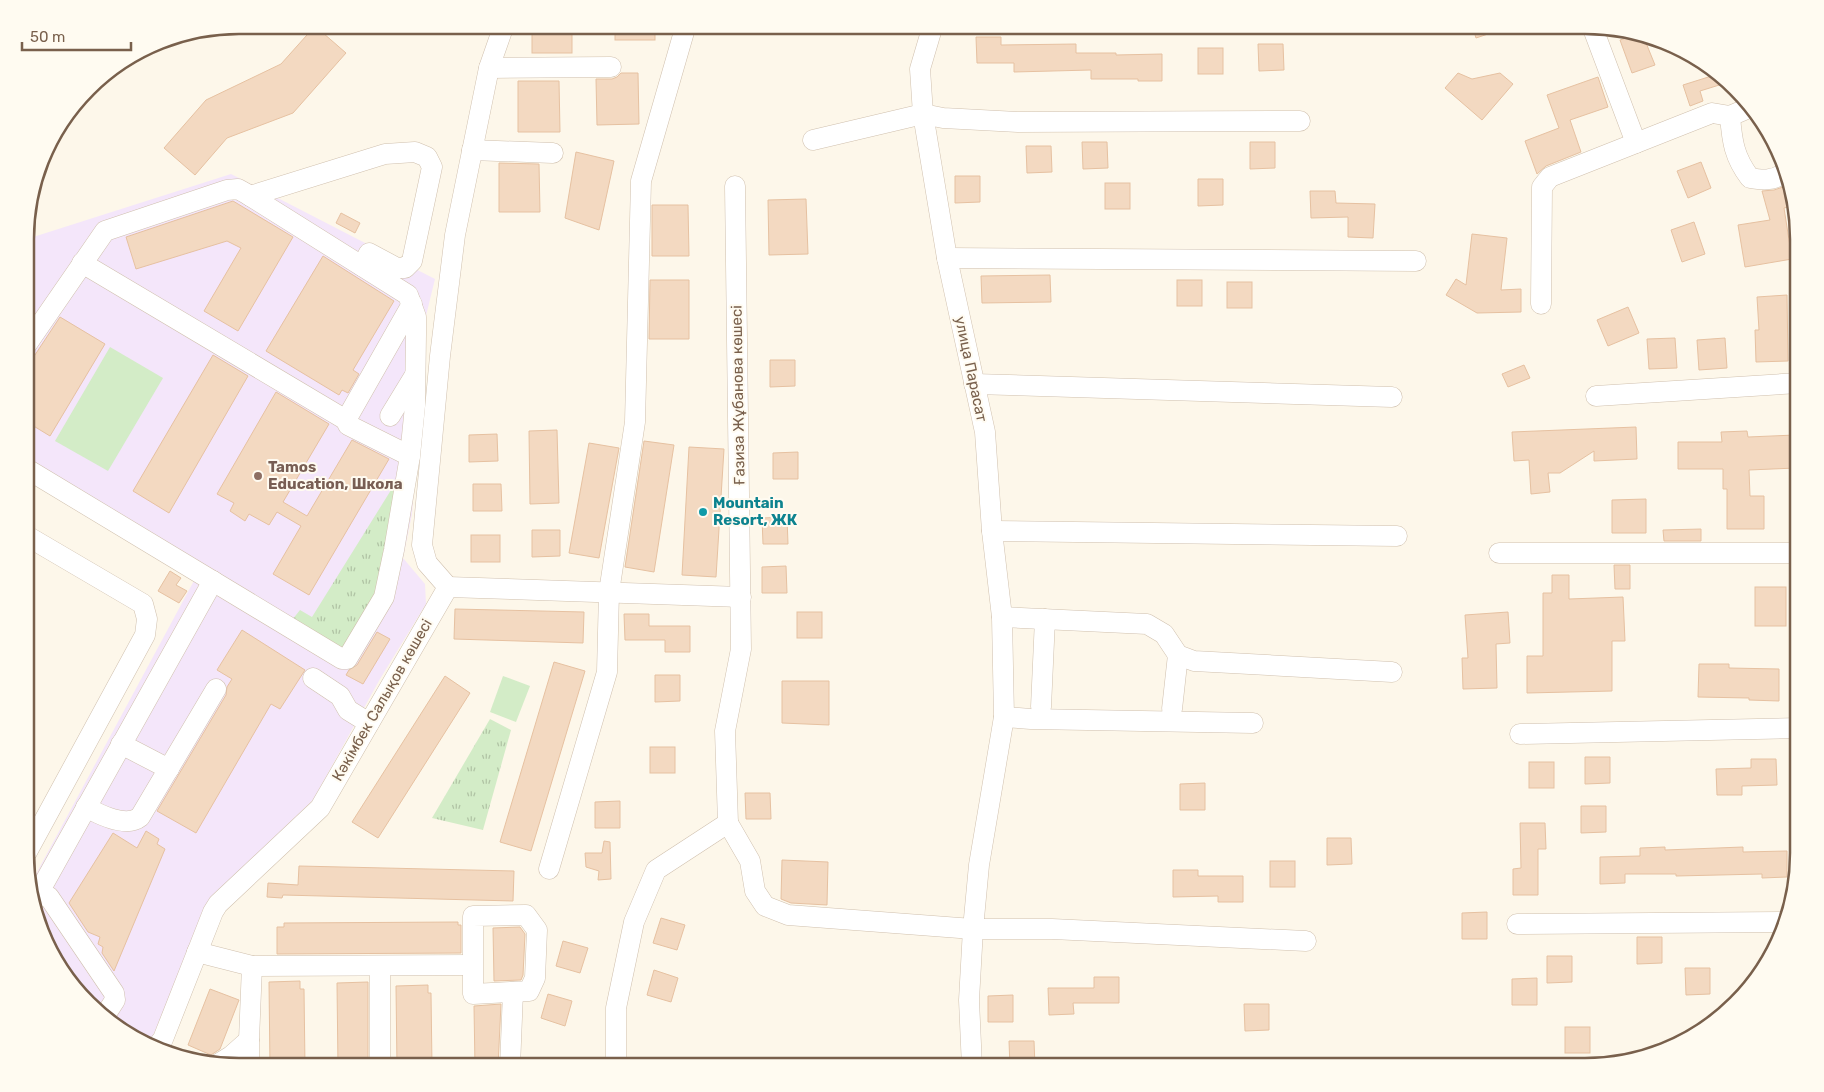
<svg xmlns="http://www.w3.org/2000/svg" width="1824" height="1092" viewBox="0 0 1824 1092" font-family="Rubik,sans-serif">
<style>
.education{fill:#f4e6fa}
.grass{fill:url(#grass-tufts)}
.pitch{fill:#d3ecc7}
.building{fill:#f3d9c1;stroke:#e6c1a1}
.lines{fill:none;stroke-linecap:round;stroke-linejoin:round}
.minor-casing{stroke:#d0c0ae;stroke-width:21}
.minor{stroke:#fff;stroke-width:20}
.education-dot{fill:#8d6e63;stroke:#fffbf1;stroke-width:2}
.culture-dot{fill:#0f9aa8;stroke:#fffbf1;stroke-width:2}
.labels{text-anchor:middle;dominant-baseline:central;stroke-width:4;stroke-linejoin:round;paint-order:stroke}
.street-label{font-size:15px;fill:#79604c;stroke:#fffbf1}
.education-label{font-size:15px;font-weight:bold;fill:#785e54;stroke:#fffbf1;text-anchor:start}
.culture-label{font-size:15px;font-weight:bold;fill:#0d838f;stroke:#fffbf1;text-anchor:start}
.rim{fill:none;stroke:#79604c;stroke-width:2.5}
</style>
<defs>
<pattern id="grass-tufts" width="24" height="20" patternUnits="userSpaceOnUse" patternTransform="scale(1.25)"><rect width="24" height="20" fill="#d3ecc7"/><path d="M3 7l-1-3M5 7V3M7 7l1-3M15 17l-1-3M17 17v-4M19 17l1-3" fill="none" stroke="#b0c3a4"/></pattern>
</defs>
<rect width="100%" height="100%" fill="#fdf7ea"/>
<path class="education" d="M231,174L435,279L423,328L419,429L412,514L403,558L425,584L426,604L380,679L313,800L208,901L153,1036L143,1043L132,1038L61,972L29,887L196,577L27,477V239Z"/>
<g class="grass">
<path d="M396,482L380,589L344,652L292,620L300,610L312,617Z"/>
<path d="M490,719L511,730L483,830L432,818Z"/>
</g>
<g class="pitch">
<path d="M110,347L163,378L108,471L55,441Z"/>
<path d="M503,676L530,686L516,722L490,712Z"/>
</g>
<g class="building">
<rect x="532" y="25" width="40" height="28"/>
<rect x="615" y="25" width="40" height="15"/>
<path d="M1472,25H1509V27L1476,38Z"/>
<path d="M315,26L346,53L293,113L227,138L195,175L164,148L206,100L281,64Z"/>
<path d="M1642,33L1655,65L1632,73L1620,40Z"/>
<path d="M976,37H1001V45L1076,44V53H1116V55L1162,54V81H1138V79H1091V70L1014,72V63H977Z"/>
<path d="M1258,44H1283L1284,70L1259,71Z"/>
<rect x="1198" y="48" width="25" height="26"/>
<path d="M621,73H638L639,124L597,125L596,79H612L617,77Z"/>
<path d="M1458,73L1472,79L1500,73L1513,84L1482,120L1445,88Z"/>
<path d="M1718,74L1729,82L1700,91L1703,101L1690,106L1683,85Z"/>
<path d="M1598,77L1608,107L1570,120L1581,152L1546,166L1537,174L1525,141L1559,128L1547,95Z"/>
<path d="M518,81H559L560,132H518Z"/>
<path d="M1082,142H1107L1108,168L1083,169Z"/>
<path d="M1250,142H1275V168L1250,169Z"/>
<path d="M1026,146H1051L1052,172L1027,173Z"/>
<path d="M576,152L614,161L599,230L565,218Z"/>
<path d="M1701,162L1711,188L1688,198L1677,171Z"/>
<path d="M499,163L539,164L540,212H499Z"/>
<path d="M955,176H980V202L955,203Z"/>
<path d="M1198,179H1223V205L1198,206Z"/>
<rect x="1105" y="183" width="25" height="26"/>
<path d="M1786,186L1792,206L1784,208L1792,259L1745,267L1738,225L1770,220L1762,191L1774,190Z"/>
<path d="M1310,191H1335L1336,203L1375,204L1373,238L1348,237V217L1311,218Z"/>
<path d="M806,199L808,254L769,255L768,200Z"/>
<path d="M233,201L293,237L238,331L204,311L241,248L227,241L136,269L126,237Z"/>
<path d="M652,205H688L689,256H652Z"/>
<path d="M341,213L360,223L355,233L336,223Z"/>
<path d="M1694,222L1705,254L1682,262L1671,230Z"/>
<path d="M1472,234L1507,238L1501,290L1521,289V312L1477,313L1446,295L1456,279L1466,285Z"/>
<path d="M323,256L394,301L353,370L359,374L348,393L342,390L339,395L266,351Z"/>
<path d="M1050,275L1051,302L982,303L981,276Z"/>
<path d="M650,280H689V339H649Z"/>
<rect x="1177" y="280" width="25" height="26"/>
<rect x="1227" y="282" width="25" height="26"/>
<path d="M1787,295L1788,361L1756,362L1755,330H1759L1757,297Z"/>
<path d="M1628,307L1639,333L1608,346L1597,320Z"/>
<path d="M60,317L105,344L50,436L27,422V367Z"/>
<path d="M1675,338L1677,368L1649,369L1647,339Z"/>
<path d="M1725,338L1727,368L1699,370L1697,340Z"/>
<path d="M213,355L248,376L169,513L133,491Z"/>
<path d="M770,360H795V386L770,387Z"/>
<path d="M1524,365L1530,378L1508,387L1502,374Z"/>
<path d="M276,392L329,424L283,502L307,516L352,440L389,459L309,595L273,574L301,526L277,512L269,525L249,514L245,521L230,511L234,503L217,494Z"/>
<path d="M1636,427L1637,459L1594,461V451L1560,473H1548L1550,492L1531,494L1529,460L1514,461L1512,432Z"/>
<path d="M557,430L559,503L530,504L529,431Z"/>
<path d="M1747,431L1748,437L1795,435L1796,468L1749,470L1750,496H1764V529H1727V489H1723V469H1678V442H1722L1721,432Z"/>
<path d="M497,434L498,461L469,462V435Z"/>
<path d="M644,441L674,445L654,572L625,567Z"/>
<path d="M589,443L619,448L599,558L569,553Z"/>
<path d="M689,447L724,449L716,577L682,575Z"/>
<path d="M798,452V479H773V453Z"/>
<path d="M473,484H501L502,511H473Z"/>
<path d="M1646,499V533H1612V500Z"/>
<path d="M787,517L788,544H763L762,518Z"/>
<path d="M1701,529V541H1664L1663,530Z"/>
<path d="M532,530H560V556L532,557Z"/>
<rect x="471" y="535" width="29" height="27"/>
<path d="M1614,565H1630V589H1615Z"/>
<path d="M786,566L787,593H762V567Z"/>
<path d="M170,571L181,578L176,585L187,591L179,603L158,591Z"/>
<path d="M1552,575H1569V599L1623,597L1625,641H1612V691L1527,693V656H1543V593H1552Z"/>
<rect x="1755" y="587" width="31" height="39"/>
<path d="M455,609L584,612L583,643L454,639Z"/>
<rect x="797" y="612" width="25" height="26"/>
<path d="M1508,612L1510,643L1496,644L1497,688L1463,689L1462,658H1468L1465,615Z"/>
<path d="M624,614H649V626H690V652H665V640H625Z"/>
<path d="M242,630L305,670L280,709L271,704L196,833L157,811L226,695L227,687L232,679L217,670Z"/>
<path d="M377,632L390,639L363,684L346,675L349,670L357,665Z"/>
<path d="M554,662L585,671L531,851L500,842Z"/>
<path d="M1699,664H1729V668L1779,669V701L1749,700V698L1698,697Z"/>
<path d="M655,675H680V701L655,702Z"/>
<path d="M445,676L470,693L378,838L352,822Z"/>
<path d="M782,681H829V725L782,723Z"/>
<rect x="650" y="747" width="25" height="26"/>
<path d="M1585,757H1610V783L1585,784Z"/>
<path d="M1751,759H1776L1777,785L1742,786V795H1717L1716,769L1751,768Z"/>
<rect x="1529" y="762" width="25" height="26"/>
<path d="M1205,783V810H1180V784Z"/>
<path d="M745,793H770L771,819H746Z"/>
<path d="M620,801V828H595V802Z"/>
<path d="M1581,806H1606V832L1581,833Z"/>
<path d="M1520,823H1545L1546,849H1538V895H1513V869L1521,868Z"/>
<path d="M146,831L159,839L157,844L165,849L114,971L102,953L103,947L98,944L100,937L88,932L69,903L113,833L137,848Z"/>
<path d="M1327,838H1351L1352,864L1327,865Z"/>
<path d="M604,841L610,842L611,879L598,880L599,871L586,867L585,853H602Z"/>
<path d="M1665,847V850L1743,847V852L1787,851V877L1762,878V874L1676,876V874H1625V883L1600,884V857L1640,856V848Z"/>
<path d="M782,860L828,862L827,905L791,903L781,899Z"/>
<rect x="1270" y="861" width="25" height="26"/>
<path d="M299,866L514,871L513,901L283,895L282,898L267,897L268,883L298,885Z"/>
<path d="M1173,870H1198V876H1243V902H1218V896L1173,897Z"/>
<path d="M1487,912V939H1462V913Z"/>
<path d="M661,918L685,925L677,950L653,943Z"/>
<path d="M458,922V925H461V953L277,954V927H284V923Z"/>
<path d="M520,927L525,934L523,975L521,980L494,981L493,928Z"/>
<path d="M1637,937H1662V963L1637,964Z"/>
<path d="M563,941L588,948L580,973L556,966Z"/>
<path d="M1547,956H1572V982L1547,983Z"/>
<path d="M1685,968H1710V994L1686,995Z"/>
<path d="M654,970L678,978L671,1002L647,995Z"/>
<path d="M1094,977H1119V1003H1073L1074,1014L1049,1015L1048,988H1094Z"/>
<path d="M1537,978V1005H1512V979Z"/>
<path d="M300,981V989H304L305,1067H270L269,982Z"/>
<path d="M368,982V1067H338L337,983Z"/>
<path d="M428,985V993H431L432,1067H397L396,986Z"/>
<path d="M210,989L239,1000L220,1049L211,1055L188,1045Z"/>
<path d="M548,994L572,1001L565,1026L541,1018Z"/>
<path d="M1013,995V1022H988V996Z"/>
<path d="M501,1004L498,1067H475L474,1006Z"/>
<path d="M1244,1004H1269V1030L1245,1031Z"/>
<rect x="1565" y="1027" width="25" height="26"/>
<path d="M1009,1041H1034L1035,1067H1010Z"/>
</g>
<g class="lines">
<g class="minor-casing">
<g id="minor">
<path d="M933,25L920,69L923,114L947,258L985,432L992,531L1002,617L1004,717L979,865L973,929L969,1000L972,1067"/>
<path d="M1592,26L1636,143"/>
<path d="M489,68L611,67"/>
<path d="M1751,107L1730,116C1732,141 1734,157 1750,178C1762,180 1772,181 1783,174"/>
<path d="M813,140L923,114L943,118L1018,122L1300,121"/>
<path d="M472,150L553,153"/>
<path d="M250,196L385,154L415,152L427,157L432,167L412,261L405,268H397L369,253L362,266"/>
<path d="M947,258L1416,261"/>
<path d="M82,263L346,420"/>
<path d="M1541,304L1542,187L1550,177L1712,113L1730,116"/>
<path d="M27,344L105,231L227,190L238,189L247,194L408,295L416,317V334L415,406L410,456L394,550L384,597L347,659H342L27,469"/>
<path d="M974,384L1392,397"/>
<path d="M1596,396L1799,383"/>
<path d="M390,416L415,375"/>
<path d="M410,456L348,425L346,420L412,304"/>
<path d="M992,531L1397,536"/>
<path d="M27,536L143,604L147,619L145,635L27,852"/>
<path d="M1499,553H1799"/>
<path d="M448,587L427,563L422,545L440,356L455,235L489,68L504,25"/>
<path d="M1002,617L1147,624L1164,634L1178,655L1194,661L1392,672"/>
<path d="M313,678L340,696L348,710L369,723"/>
<path d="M1041,707L1045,619"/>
<path d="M1172,709L1178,655"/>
<path d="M1004,717L1031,719L1253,723"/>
<path d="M1520,734L1799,728"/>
<path d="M121,744L169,769"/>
<path d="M86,807C100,815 126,828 140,817L216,689"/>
<path d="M728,823L750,861L755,891L765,906L788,915L973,929H1052L1306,941"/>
<path d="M549,869L607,672L609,592L635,422L641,181L686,25"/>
<path d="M39,892L49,897L114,993L115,1000L106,1014"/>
<path d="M34,901L213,581"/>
<path d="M526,915L537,930L535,978L529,991L473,994V916Z"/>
<path d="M1517,924L1782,922"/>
<path d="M197,952L252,966L472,965"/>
<path d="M380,967V1067"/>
<path d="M156,1048L163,1039L213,912L218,904L320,808L448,587L741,597"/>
<path d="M218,1064L231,1056L249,1040"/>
<path d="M249,1067V1040L252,966"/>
<path d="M510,1067L513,992"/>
<path d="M616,1067V1008L634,922L656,870L728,823L725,731L741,649L735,186"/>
</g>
</g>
<use href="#minor" class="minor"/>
</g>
<circle class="education-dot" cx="258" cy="476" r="5"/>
<circle class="culture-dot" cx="703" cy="512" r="5"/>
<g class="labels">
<g class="street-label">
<text transform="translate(971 369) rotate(78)">улица Парасат</text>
<text transform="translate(738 395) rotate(-91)">Ғазиза Жұбанова көшесі</text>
<text transform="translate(382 700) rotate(-60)">Кәкімбек Салықов көшесі</text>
</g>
<g class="education-label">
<text x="268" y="467">Tamos<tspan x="268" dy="17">Education, Школа</tspan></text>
</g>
<g class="culture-label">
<text x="713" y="503">Mountain<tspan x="713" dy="17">Resort, ЖК</tspan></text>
</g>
</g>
<path d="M0 0H1824V1092H0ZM239 34H1585A205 205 0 0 1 1790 239V853A205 205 0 0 1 1585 1058H239A205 205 0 0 1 34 853V239A205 205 0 0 1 239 34Z" fill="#fffbf1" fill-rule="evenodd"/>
<path class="rim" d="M239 34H1585A205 205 0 0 1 1790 239V853A205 205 0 0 1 1585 1058H239A205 205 0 0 1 34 853V239A205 205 0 0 1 239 34Z"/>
<path d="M22 42v8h109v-8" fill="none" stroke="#79604c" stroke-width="2.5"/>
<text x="30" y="42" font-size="15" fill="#79604c" stroke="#fffbf1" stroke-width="4" paint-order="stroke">50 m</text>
</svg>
